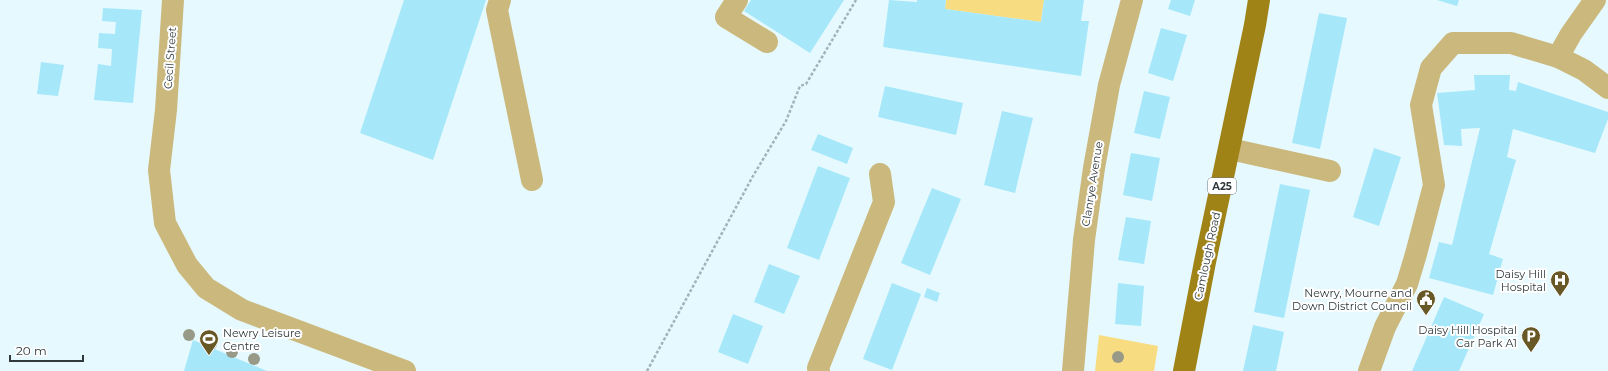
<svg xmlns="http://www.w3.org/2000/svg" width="1608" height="371" viewBox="0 0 1608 371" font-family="Montserrat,sans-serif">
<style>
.green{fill:#f8dc82}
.building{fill:#a6e8fa}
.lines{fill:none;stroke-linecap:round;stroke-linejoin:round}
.path{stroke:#a4b3b8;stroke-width:2.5;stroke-dasharray:3 2;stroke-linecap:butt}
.minor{stroke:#cbb87d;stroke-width:22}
.major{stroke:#a08317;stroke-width:22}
.tree{fill:#989a87}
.labels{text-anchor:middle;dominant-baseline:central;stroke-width:4;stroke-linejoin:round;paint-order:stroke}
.shield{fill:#fff;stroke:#6e7476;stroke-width:1}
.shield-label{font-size:10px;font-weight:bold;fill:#30393c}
.street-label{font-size:11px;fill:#30393c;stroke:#fff}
.poi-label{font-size:11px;fill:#30393c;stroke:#fff;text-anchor:end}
</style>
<rect width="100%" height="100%" fill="#e6f9fe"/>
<g class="green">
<path d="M946,0H1044L1041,22L945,9Z"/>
<path d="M1099,335L1158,346L1154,371H1095Z"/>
</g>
<g class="building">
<path d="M404,0H486L433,160L360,133Z"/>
<path d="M751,0H844L810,53L744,11Z"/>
<path d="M889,0L917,2V0H946L945,9L1041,22L1044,0H1084L1081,21H1089L1081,76L883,47Z"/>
<path d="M1171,0H1195L1190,16L1168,9Z"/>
<path d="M1437,0H1459L1457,6Z"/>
<path d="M103,8L142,10L133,103L94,100L98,64L111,66L112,49L98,48L99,33L115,34L116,22L102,21Z"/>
<path d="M1319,13L1347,18L1320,149L1292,143Z"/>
<path d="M1161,28L1187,35L1173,81L1148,73Z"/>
<path d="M41,62L64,65L58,96L37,94Z"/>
<path d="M1474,75H1510L1509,90L1516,91L1518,82L1608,112V119L1595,153L1513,129L1507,157L1516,160L1489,254L1503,259L1493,295L1429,278L1439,242L1452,245L1480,128L1461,129L1462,146L1444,145L1437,93L1475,90Z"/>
<path d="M885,86L963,103L956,135L878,117Z"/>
<path d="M1144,91L1170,97L1160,139L1134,133Z"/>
<path d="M1002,111L1033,118L1015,193L984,185Z"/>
<path d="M818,134L853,148L847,164L811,150Z"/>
<path d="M1374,148L1401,157L1379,226L1353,217Z"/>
<path d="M1131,153L1160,158L1152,201L1123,195Z"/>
<path d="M818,166L850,178L819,260L787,248Z"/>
<path d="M1280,184L1310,190L1284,318L1254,312Z"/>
<path d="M932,188L961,199L930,275L901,263Z"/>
<path d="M1126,217L1151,221L1144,264L1118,260Z"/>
<path d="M769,264L800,276L784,314L754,302Z"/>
<path d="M892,283L921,294L892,370L863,359Z"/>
<path d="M1118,283L1144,286L1141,326L1115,324Z"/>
<path d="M927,288L940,293L937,302L924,297Z"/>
<path d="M1444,297L1484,314L1459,371H1412Z"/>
<path d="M733,314L763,326L748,364L718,352Z"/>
<path d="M1253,325L1284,332L1276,371H1243Z"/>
<path d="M193,340L267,371H184Z"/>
</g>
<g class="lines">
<path class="path" d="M647,371L753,176L786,121L800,86L806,84L856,0"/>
<g class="minor">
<path d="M173,0L166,110L159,170L165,223L187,265L206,288L242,310L405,371"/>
<path d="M500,0L497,10L532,180"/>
<path d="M737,0L726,17L767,42"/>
<path d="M1558,57L1584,70L1608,88"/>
<path d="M1230,149L1330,171"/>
<path d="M819,371L818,368L884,202L880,174"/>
<path d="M1073,371L1084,240L1094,168L1109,85L1132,0"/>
<path d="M1369,371L1385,327L1407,284L1416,254L1434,185L1421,105L1431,68L1453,43H1511L1558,57L1571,34L1595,0"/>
</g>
<path class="major" d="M1184,371L1205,262L1255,25L1259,0"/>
</g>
<g class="tree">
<circle cx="189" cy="335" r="6"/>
<circle cx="211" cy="344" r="6"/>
<circle cx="232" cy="352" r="6"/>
<circle cx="1118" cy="357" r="6"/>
<circle cx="254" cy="359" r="6"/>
</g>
<defs>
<g id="hospital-pin" transform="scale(1)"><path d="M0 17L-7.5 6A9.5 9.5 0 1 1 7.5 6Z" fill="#675825" stroke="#fff"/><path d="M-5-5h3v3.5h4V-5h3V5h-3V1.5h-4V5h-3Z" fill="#fff"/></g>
<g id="civic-pin" transform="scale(1)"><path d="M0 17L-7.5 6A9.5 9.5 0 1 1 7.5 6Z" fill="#675825" stroke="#fff"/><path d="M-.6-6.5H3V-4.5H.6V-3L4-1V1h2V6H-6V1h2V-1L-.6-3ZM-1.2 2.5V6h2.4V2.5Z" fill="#fff"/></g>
<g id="parking-pin" transform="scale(1)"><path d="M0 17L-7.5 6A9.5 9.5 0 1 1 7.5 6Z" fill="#675825" stroke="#fff"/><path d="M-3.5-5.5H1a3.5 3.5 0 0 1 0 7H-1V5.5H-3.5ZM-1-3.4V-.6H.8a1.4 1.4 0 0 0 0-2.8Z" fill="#fff"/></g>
<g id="stadium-pin" transform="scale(1)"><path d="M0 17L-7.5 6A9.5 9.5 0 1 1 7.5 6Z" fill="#675825" stroke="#fff"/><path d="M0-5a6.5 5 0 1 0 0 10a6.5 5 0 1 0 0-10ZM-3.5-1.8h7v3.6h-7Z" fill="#fff"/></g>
</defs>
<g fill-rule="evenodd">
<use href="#hospital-pin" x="1560" y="280"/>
<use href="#civic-pin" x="1426" y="299"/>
<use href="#parking-pin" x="1531" y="336"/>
<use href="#stadium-pin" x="209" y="339"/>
</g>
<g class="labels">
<rect class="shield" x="1208" y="178" width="28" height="16" rx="3"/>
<g class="shield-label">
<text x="1222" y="186">A25</text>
</g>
<g class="street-label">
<text transform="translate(170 58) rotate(-86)">Cecil Street</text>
<text transform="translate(1092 184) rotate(-81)">Clanrye Avenue</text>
<text transform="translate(1207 256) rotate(-78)">Camlough Road</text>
</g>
<g class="poi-label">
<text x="1546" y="274">Daisy Hill<tspan x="1546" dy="13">Hospital</tspan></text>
<text x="1412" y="293">Newry, Mourne and<tspan x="1412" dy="13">Down District Council</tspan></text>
<text x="1517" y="330">Daisy Hill Hospital<tspan x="1517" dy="13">Car Park A1</tspan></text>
<text x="223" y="333" text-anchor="start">Newry Leisure<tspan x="223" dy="13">Centre</tspan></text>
</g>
</g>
<path d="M10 355v6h73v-6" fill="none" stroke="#30393c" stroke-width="2"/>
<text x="16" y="355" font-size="12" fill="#30393c" stroke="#ffffff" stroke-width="3" paint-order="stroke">20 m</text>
</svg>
